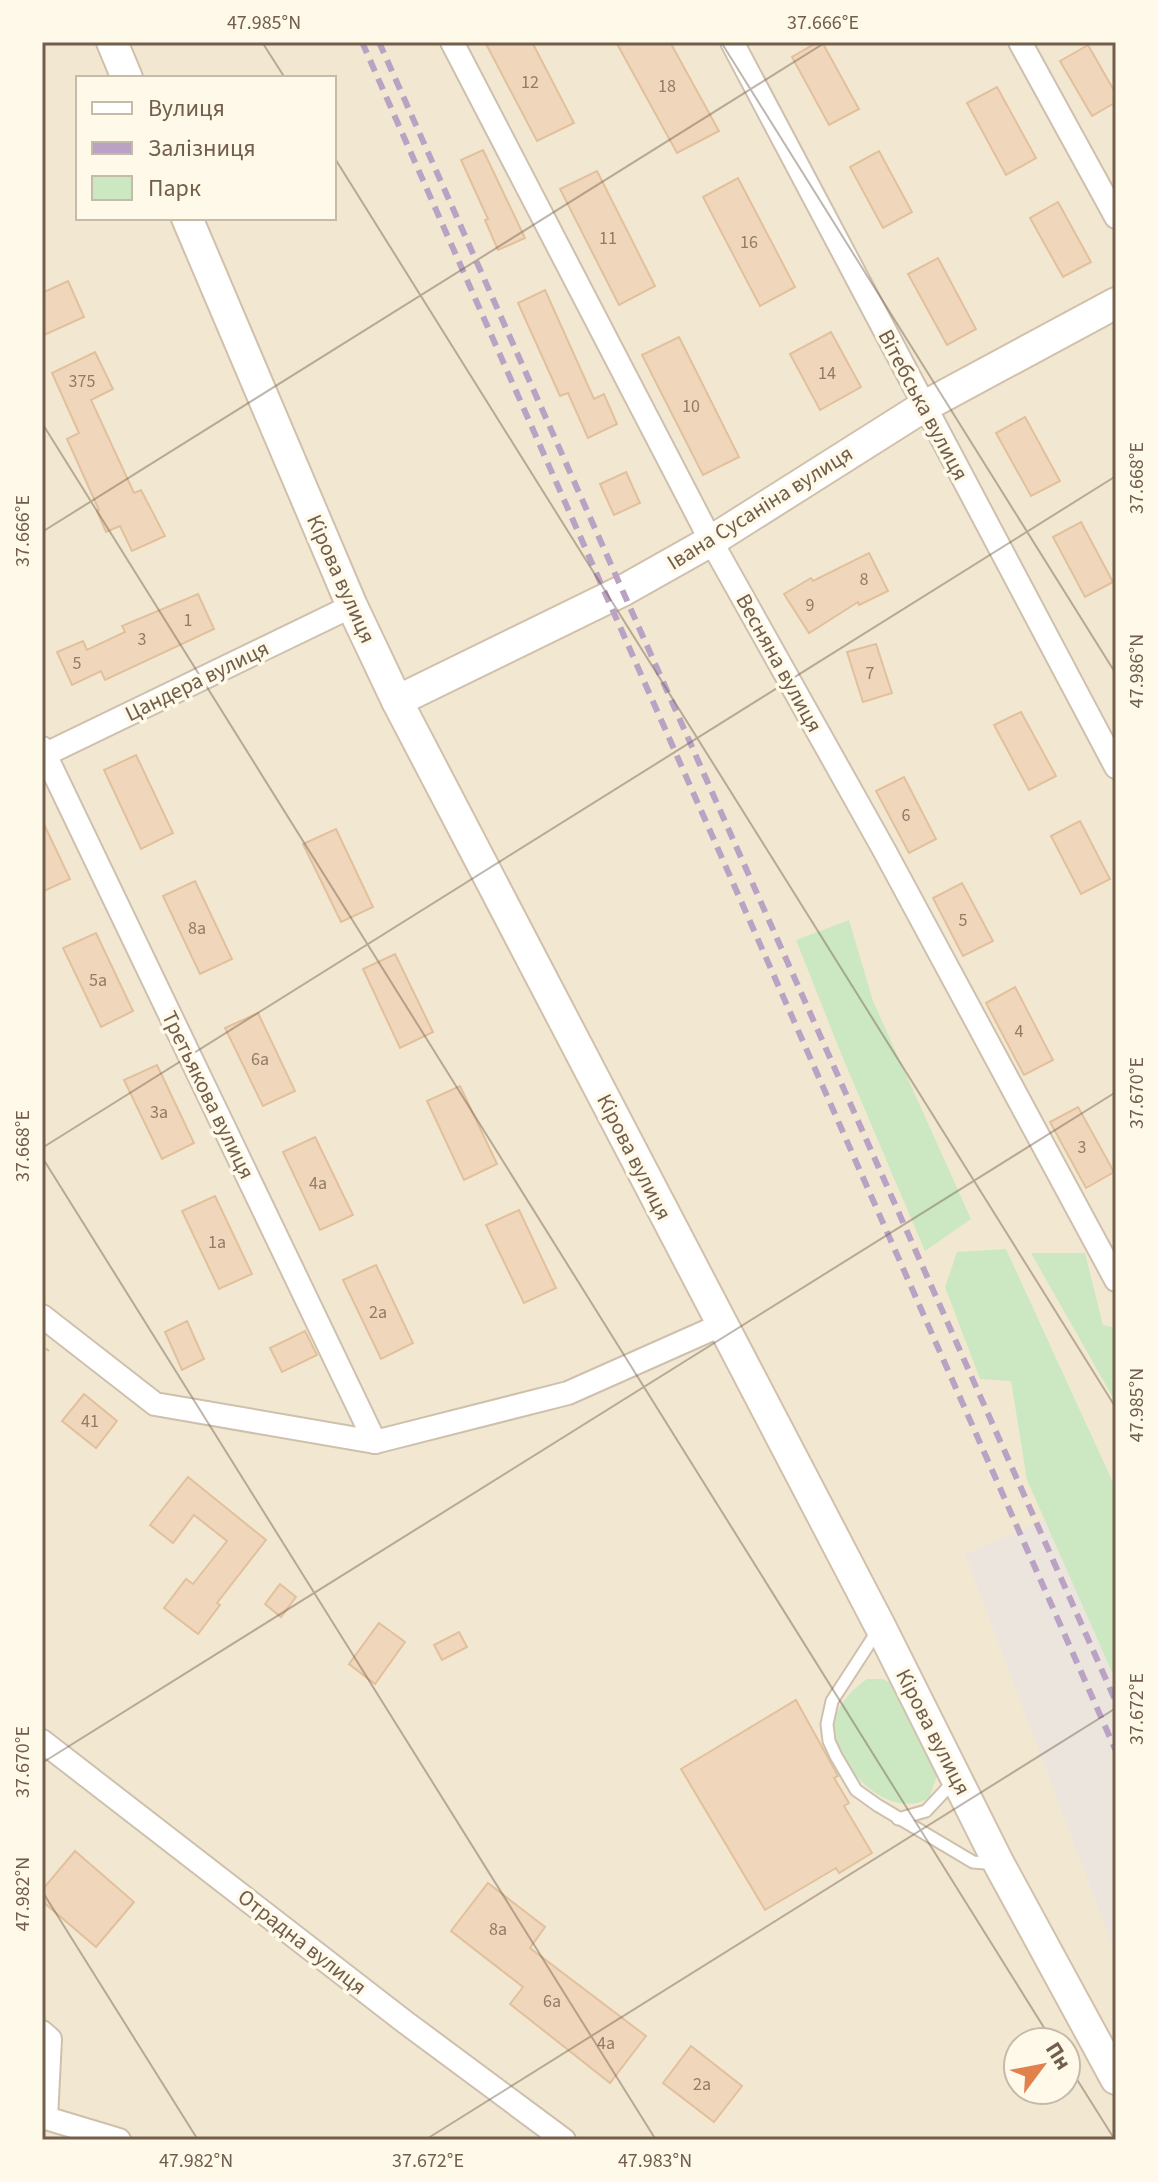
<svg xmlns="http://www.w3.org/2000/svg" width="1158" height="2182" viewBox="0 0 1158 2182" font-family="'Source Sans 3',sans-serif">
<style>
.residential{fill:#f2e8d2;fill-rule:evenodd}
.industrial{fill:#ebe5de}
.green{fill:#cce8c2}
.building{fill:#f0d7bb;stroke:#e2c09c;stroke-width:2}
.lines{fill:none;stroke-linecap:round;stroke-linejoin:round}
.lane-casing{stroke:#cec0ad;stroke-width:15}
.street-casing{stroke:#cec0ad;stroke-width:26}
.secondary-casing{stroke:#d1c0aa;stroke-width:34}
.path{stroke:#d4bb9f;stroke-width:4;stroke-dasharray:2 6;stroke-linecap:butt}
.lane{stroke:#fff;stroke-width:11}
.street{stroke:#fff;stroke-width:22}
.secondary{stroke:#fff;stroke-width:30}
.rail{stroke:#b9a2c4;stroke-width:6;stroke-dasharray:12 8;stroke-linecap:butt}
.ticks{fill:none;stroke:#725e4a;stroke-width:2;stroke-opacity:0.45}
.labels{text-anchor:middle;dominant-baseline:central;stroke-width:7;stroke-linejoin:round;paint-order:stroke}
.number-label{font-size:18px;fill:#927c66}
.street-label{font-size:22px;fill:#725e4a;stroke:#fef9e9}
.neatline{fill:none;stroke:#725e4a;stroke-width:3}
.ticks-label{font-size:20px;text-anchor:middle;fill:#725e4a}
</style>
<rect width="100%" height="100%" fill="#fbf5e3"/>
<path class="residential" d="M42,42H1116V2140H42ZM78,78H334V218H78ZM1018,2042H1066V2090H1018Z"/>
<path class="industrial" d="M1116,1489V1955L965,1554Z"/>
<g class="green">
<path d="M849,920L873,1001L971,1219L925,1251L842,1056L796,940Z"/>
<path d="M1006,1249L1116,1489V1681L1027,1480L1011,1381L980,1379L945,1287L957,1252Z"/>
<path d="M1031,1253H1085L1103,1325L1116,1328V1403Z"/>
<path d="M867,1679H883L892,1684L938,1773L929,1798C887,1822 834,1766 835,1723C836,1705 853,1689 867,1679Z"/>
</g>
<g class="building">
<path d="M485,42H532L574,123L537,141Z"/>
<path d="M616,42H670L719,131L677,153Z"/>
<path d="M818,42H822L859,109L829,125L792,57Z"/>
<path d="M1088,45L1116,94V102L1092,116L1060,61Z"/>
<path d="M997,87L1036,158L1006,175L967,103Z"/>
<path d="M483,150L525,238L498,250L485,220L488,219L461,160Z"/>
<path d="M879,151L912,212L883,228L850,167Z"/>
<path d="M597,171L655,286L619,305L560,189Z"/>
<path d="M738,178L795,287L760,306L703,197Z"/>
<path d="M1058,202L1091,262L1063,277L1030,218Z"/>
<path d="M938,258L976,329L947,345L908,274Z"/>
<path d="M68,281L84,317L42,336V293Z"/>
<path d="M545,290L594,399L604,394L617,424L588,438L568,393L560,396L518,303Z"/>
<path d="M831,332L861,387L820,410L790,354Z"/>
<path d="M679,337L739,457L703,475L642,355Z"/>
<path d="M95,352L113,389L91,400L134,493L141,490L165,536L132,551L120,526L106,532L97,511L99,510L67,439L79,433L52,373Z"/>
<path d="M1025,417L1060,481L1031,496L996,433Z"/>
<path d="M626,472L640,503L614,515L600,484Z"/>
<path d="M1081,522L1113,582L1085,597L1053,537Z"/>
<path d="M869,553L888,591L859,605L858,602L809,633L784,594L811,578L813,581Z"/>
<path d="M198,594L214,629L105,680L101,671L72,685L57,652L83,641L87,650L125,632L122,626Z"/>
<path d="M876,644L892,693L863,702L847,652Z"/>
<path d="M1021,712L1056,776L1029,790L994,725Z"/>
<path d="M136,755L173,833L141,849L104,770Z"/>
<path d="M904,777L936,839L909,853L876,791Z"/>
<path d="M42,820L70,879L42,892Z"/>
<path d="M1080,821L1110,879L1081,894L1051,836Z"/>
<path d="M336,829L373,907L341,922L303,844Z"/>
<path d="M195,881L232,959L200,974L163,896Z"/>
<path d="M962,883L993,941L963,956L933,898Z"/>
<path d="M96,933L133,1011L101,1027L63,948Z"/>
<path d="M395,954L433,1032L400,1048L363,969Z"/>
<path d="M1015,987L1053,1060L1024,1075L986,1003Z"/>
<path d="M258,1013L295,1091L263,1106L225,1028Z"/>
<path d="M157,1065L194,1143L162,1159L124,1080Z"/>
<path d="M460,1086L497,1164L464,1180L427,1101Z"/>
<path d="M1078,1107L1114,1172L1086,1188L1050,1122Z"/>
<path d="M315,1137L353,1215L320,1230L283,1152Z"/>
<path d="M215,1196L252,1274L219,1289L182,1211Z"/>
<path d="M519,1210L556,1288L524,1303L486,1225Z"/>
<path d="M376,1265L413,1343L381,1359L343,1280Z"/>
<path d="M187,1321L204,1359L182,1370L165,1332Z"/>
<path d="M305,1331L317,1355L282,1372L270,1348Z"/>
<path d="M84,1394L117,1421L96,1448L62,1421Z"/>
<path d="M188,1477L266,1540L217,1603L220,1605L198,1634L164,1608L186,1579L193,1584L227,1541L194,1515L173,1543L150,1525Z"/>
<path d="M280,1584L296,1597L281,1617L265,1604Z"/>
<path d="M379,1623L405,1642L375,1684L349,1664Z"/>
<path d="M459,1632L467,1647L442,1660L434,1645Z"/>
<path d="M796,1700L838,1776L834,1778L849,1803L844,1806L872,1853L839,1873L836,1868L765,1910L681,1769Z"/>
<path d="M75,1851L134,1902L96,1947L42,1901V1890Z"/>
<path d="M488,1883L545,1927L530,1948L646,2036L610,2083L510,2004L523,1987L451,1931Z"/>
<path d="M691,2046L742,2086L714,2122L663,2083Z"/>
</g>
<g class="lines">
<g class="lane-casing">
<g id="lane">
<path d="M878,1630L832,1701L827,1724L829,1741L836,1756L856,1790L877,1805L973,1862L997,1864"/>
<path d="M898,1819L926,1811L955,1780"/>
</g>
</g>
<g class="street-casing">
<g id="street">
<path d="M452,42L711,541L883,848L1116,1280"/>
<path d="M732,42L1116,767"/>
<path d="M1020,42L1116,217"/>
<path d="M42,748L375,1442"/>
<path d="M42,756L352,606"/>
<path d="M42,1316L155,1404L375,1442L568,1393L721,1325"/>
<path d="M42,1741L405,2022L564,2140"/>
<path d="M42,2032L50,2039L46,2118L119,2140"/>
</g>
</g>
<g class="secondary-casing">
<g id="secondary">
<path d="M112,42L127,78"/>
<path d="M187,218L352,606L397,701L880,1626L999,1864L1116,2079"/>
<path d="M397,701L624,590L711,541L923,407L1116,303"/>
</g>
</g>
<path class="path" d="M42,1357L48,1349"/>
<use href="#lane" class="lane"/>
<use href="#street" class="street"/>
<use href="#secondary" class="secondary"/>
<g class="rail">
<path d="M362,42L1116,1751"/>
<path d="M379,42L1116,1702"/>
</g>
</g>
<path class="ticks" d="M262,42L285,78M721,42L1116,674M334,157L1116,1408M42,423L1053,2042M42,532L826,42M42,1148L1116,476M42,1157L656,2140M42,1763L1116,1092M42,1891L198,2140M1066,2062L1115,2140M425,2140L1116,1708"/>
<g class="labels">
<g class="number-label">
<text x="530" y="82">12</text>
<text x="667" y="86">18</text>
<text x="608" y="238">11</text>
<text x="749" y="242">16</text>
<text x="827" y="373">14</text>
<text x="82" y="381">375</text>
<text x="691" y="406">10</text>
<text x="864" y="579">8</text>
<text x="810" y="605">9</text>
<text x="188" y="620">1</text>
<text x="142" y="639">3</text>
<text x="77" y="663">5</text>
<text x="870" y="673">7</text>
<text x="906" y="815">6</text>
<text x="963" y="920">5</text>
<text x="197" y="928">8а</text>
<text x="98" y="980">5а</text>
<text x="1019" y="1031">4</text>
<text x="260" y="1059">6а</text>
<text x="159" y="1112">3а</text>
<text x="1082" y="1147">3</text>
<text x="318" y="1183">4а</text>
<text x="217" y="1242">1а</text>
<text x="378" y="1312">2а</text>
<text x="90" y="1421">41</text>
<text x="498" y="1929">8а</text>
<text x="552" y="2001">6а</text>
<text x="606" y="2043">4а</text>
<text x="702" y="2084">2а</text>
</g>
<g class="street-label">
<text transform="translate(923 405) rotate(62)">Вітебська вулиця</text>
<text transform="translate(760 508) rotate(-32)">Івана Сусаніна вулиця</text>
<text transform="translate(341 579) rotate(66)">Кірова вулиця</text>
<text transform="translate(779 663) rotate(61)">Весняна вулиця</text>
<text transform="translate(197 681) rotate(-26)">Цандера вулиця</text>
<text transform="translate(208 1095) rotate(64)">Третьякова вулиця</text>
<text transform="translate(634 1157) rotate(63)">Кірова вулиця</text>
<text transform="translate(933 1732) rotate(63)">Кірова вулиця</text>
<text transform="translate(302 1942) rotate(38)">Отрадна вулиця</text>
</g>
</g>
<rect width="1158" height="2182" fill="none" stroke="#fef9e9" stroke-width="88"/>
<rect x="76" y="76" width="260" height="144" fill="#fef9e9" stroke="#c6bba9" stroke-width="2"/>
<rect x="92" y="102" width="40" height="12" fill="#ffffff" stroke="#c6bba9" stroke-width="2"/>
<text x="148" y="116" font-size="24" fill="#725e4a">Вулиця</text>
<rect x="92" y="142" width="40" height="12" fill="#b9a2c4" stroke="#c6bba9" stroke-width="2"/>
<text x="148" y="156" font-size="24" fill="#725e4a">Залізниця</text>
<rect x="92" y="176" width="40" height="24" fill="#cce8c2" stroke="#c6bba9" stroke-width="2"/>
<text x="148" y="196" font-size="24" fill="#725e4a">Парк</text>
<g transform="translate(1042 2066) rotate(58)"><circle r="38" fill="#fef9e9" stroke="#c6bba9" stroke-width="2"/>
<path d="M0-6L14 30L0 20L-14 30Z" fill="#e1814c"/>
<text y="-12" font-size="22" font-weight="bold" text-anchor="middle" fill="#725e4a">Пн</text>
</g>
<rect x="44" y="44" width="1070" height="2094" class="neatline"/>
<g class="ticks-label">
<text x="264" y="29">47.985°N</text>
<text x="823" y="29">37.666°E</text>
<text transform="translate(1136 478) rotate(-90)" y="7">37.668°E</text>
<text transform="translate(22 531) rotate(-90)" y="7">37.666°E</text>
<text transform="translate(1136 671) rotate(-90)" y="7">47.986°N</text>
<text transform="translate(1136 1093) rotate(-90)" y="7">37.670°E</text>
<text transform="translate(22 1146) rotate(-90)" y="7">37.668°E</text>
<text transform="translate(1136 1405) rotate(-90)" y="7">47.985°N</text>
<text transform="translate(1136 1709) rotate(-90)" y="7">37.672°E</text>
<text transform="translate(22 1762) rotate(-90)" y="7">37.670°E</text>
<text transform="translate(22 1894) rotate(-90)" y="7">47.982°N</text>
<text x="196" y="2167">47.982°N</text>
<text x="428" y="2167">37.672°E</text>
<text x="655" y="2167">47.983°N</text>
</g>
</svg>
